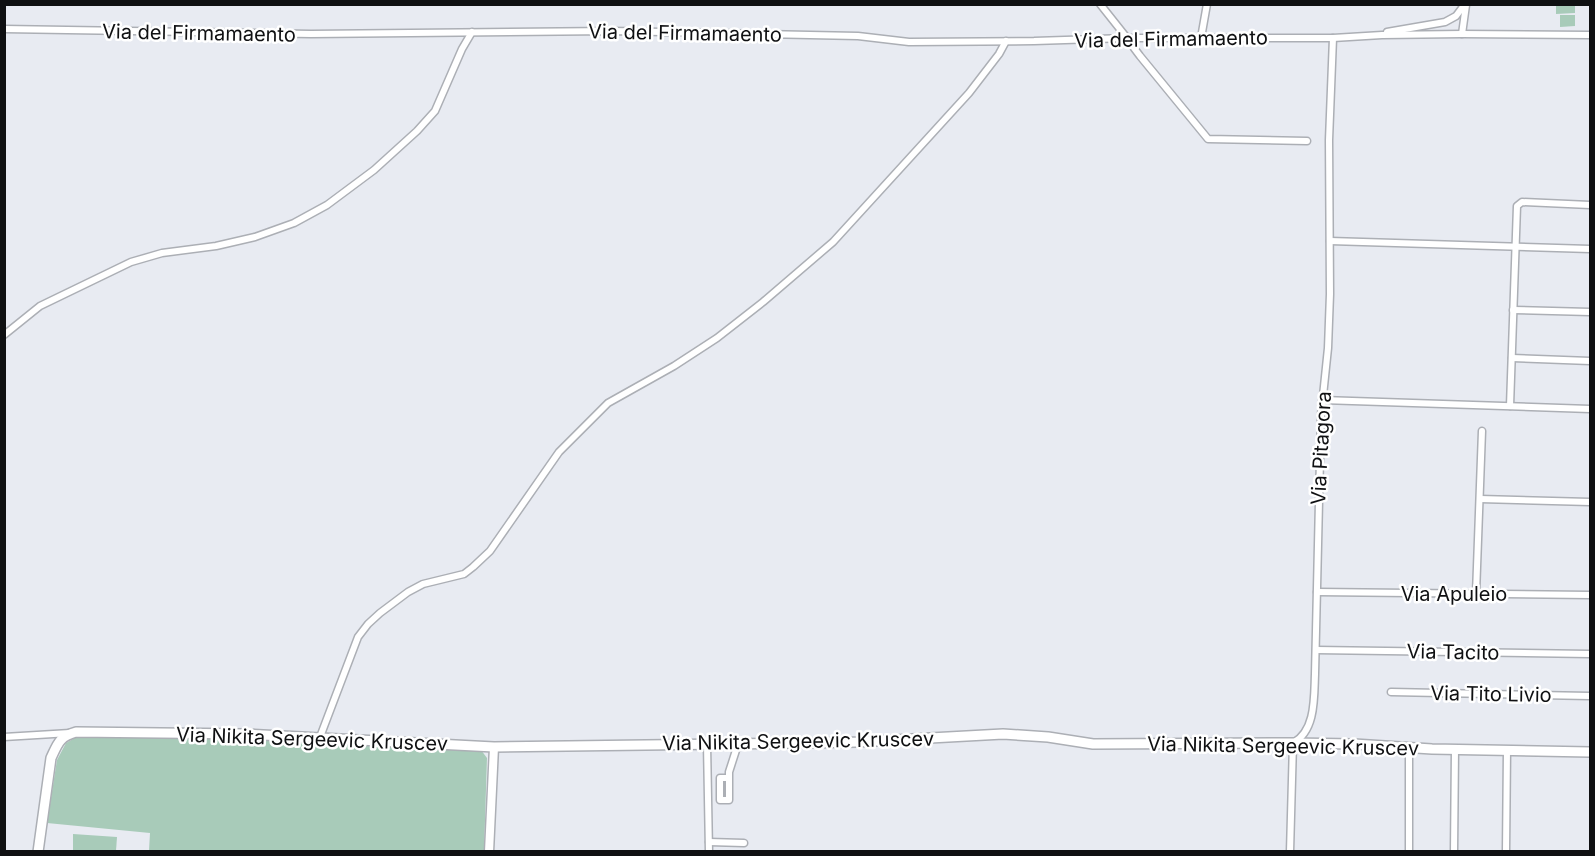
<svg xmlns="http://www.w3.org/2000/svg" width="1595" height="856" viewBox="0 0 1595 856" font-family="Inter,sans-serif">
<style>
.green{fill:#a8cbb9}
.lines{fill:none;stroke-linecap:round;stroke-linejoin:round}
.minor-casing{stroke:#acafb5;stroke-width:9}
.tertiary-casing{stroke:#acafb5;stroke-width:11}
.secondary-casing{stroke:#acafb5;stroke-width:12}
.minor{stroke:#fff;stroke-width:6}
.tertiary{stroke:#fff;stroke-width:8}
.secondary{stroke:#fff;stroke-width:9}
.labels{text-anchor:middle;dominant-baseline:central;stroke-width:5;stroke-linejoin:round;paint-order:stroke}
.street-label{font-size:20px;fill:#0f1012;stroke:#fff}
</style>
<rect width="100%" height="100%" fill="#e8ebf2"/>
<g class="green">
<path d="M1556,5H1575V13L1556,14Z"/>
<path d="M1560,15H1575V26L1560,27Z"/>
<path d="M80,735L320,741L481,750L487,758L484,851L447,850L446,852L149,851L150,833L47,823L57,760L66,743Z"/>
<path d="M73,834L117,837L116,851H73Z"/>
</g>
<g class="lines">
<g class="minor-casing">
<g id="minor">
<path d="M1100,4L1127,38"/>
<path d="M4,29L311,34L612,31L858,36L909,42L1034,41L1127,38H1333L1382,35L1462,34L1590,35"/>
<path d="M1387,32L1445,22L1456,16L1465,4"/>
<path d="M1462,34L1466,5"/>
<path d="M1135,38L1134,48L1140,56L1208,139L1307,141"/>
<path d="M1201,38L1207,4"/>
<path d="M1330,241L1590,249"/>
<path d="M1513,310L1590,312"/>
<path d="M4,335L40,306L131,262L162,253L216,246L255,237L294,223L327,205L374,170L417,131L435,111L462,49L472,32"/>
<path d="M1512,358L1590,361"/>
<path d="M1322,400L1590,409"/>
<path d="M1510,406L1517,206L1522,202L1590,205"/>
<path d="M1480,499L1590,502"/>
<path d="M1317,592L1590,595"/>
<path d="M1476,594L1482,431"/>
<path d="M1316,650L1590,654"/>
<path d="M1391,692L1590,696"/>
<path d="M4,737L70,733"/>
<path d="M320,737L358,637L368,624L380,613L408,592L423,584L464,574L473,567L490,551L559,452L608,403L674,366L717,338L763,302L833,242L969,93L999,54L1006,41"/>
<path d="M707,744L709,852"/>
<path d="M729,778H720V800H729V772L738,744"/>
<path d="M709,842L744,843"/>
<path d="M1290,852L1293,743C1316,731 1314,697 1315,674L1321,415L1328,348L1330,294L1329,140L1333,38"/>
<path d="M1409,852V747"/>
<path d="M1454,852L1455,749"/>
<path d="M1506,852L1507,750"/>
</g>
</g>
<g class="tertiary-casing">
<path id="tertiary" d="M489,852L494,747"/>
</g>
<g class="secondary-casing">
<path id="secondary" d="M38,852L51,758C58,743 59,737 76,732L246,734L494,747L809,743L857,742L1003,734L1048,737L1093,744L1293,743L1354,744L1432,749L1590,752"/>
</g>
<use href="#minor" class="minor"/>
<use href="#tertiary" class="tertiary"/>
<use href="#secondary" class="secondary"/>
</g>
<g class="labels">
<g class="street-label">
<text transform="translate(199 33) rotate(1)">Via del Firmamaento</text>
<text transform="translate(685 33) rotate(1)">Via del Firmamaento</text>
<text transform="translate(1171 39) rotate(-1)">Via del Firmamaento</text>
<text transform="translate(1321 448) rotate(-87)">Via Pitagora</text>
<text x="1454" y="594">Via Apuleio</text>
<text transform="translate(1453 652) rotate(1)">Via Tacito</text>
<text transform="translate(1491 694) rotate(1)">Via Tito Livio</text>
<text transform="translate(312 739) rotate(2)">Via Nikita Sergeevic Kruscev</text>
<text transform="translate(798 741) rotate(-1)">Via Nikita Sergeevic Kruscev</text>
<text transform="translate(1283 746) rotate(1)">Via Nikita Sergeevic Kruscev</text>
</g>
</g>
<rect width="1595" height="856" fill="none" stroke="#0f1012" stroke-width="12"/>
</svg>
